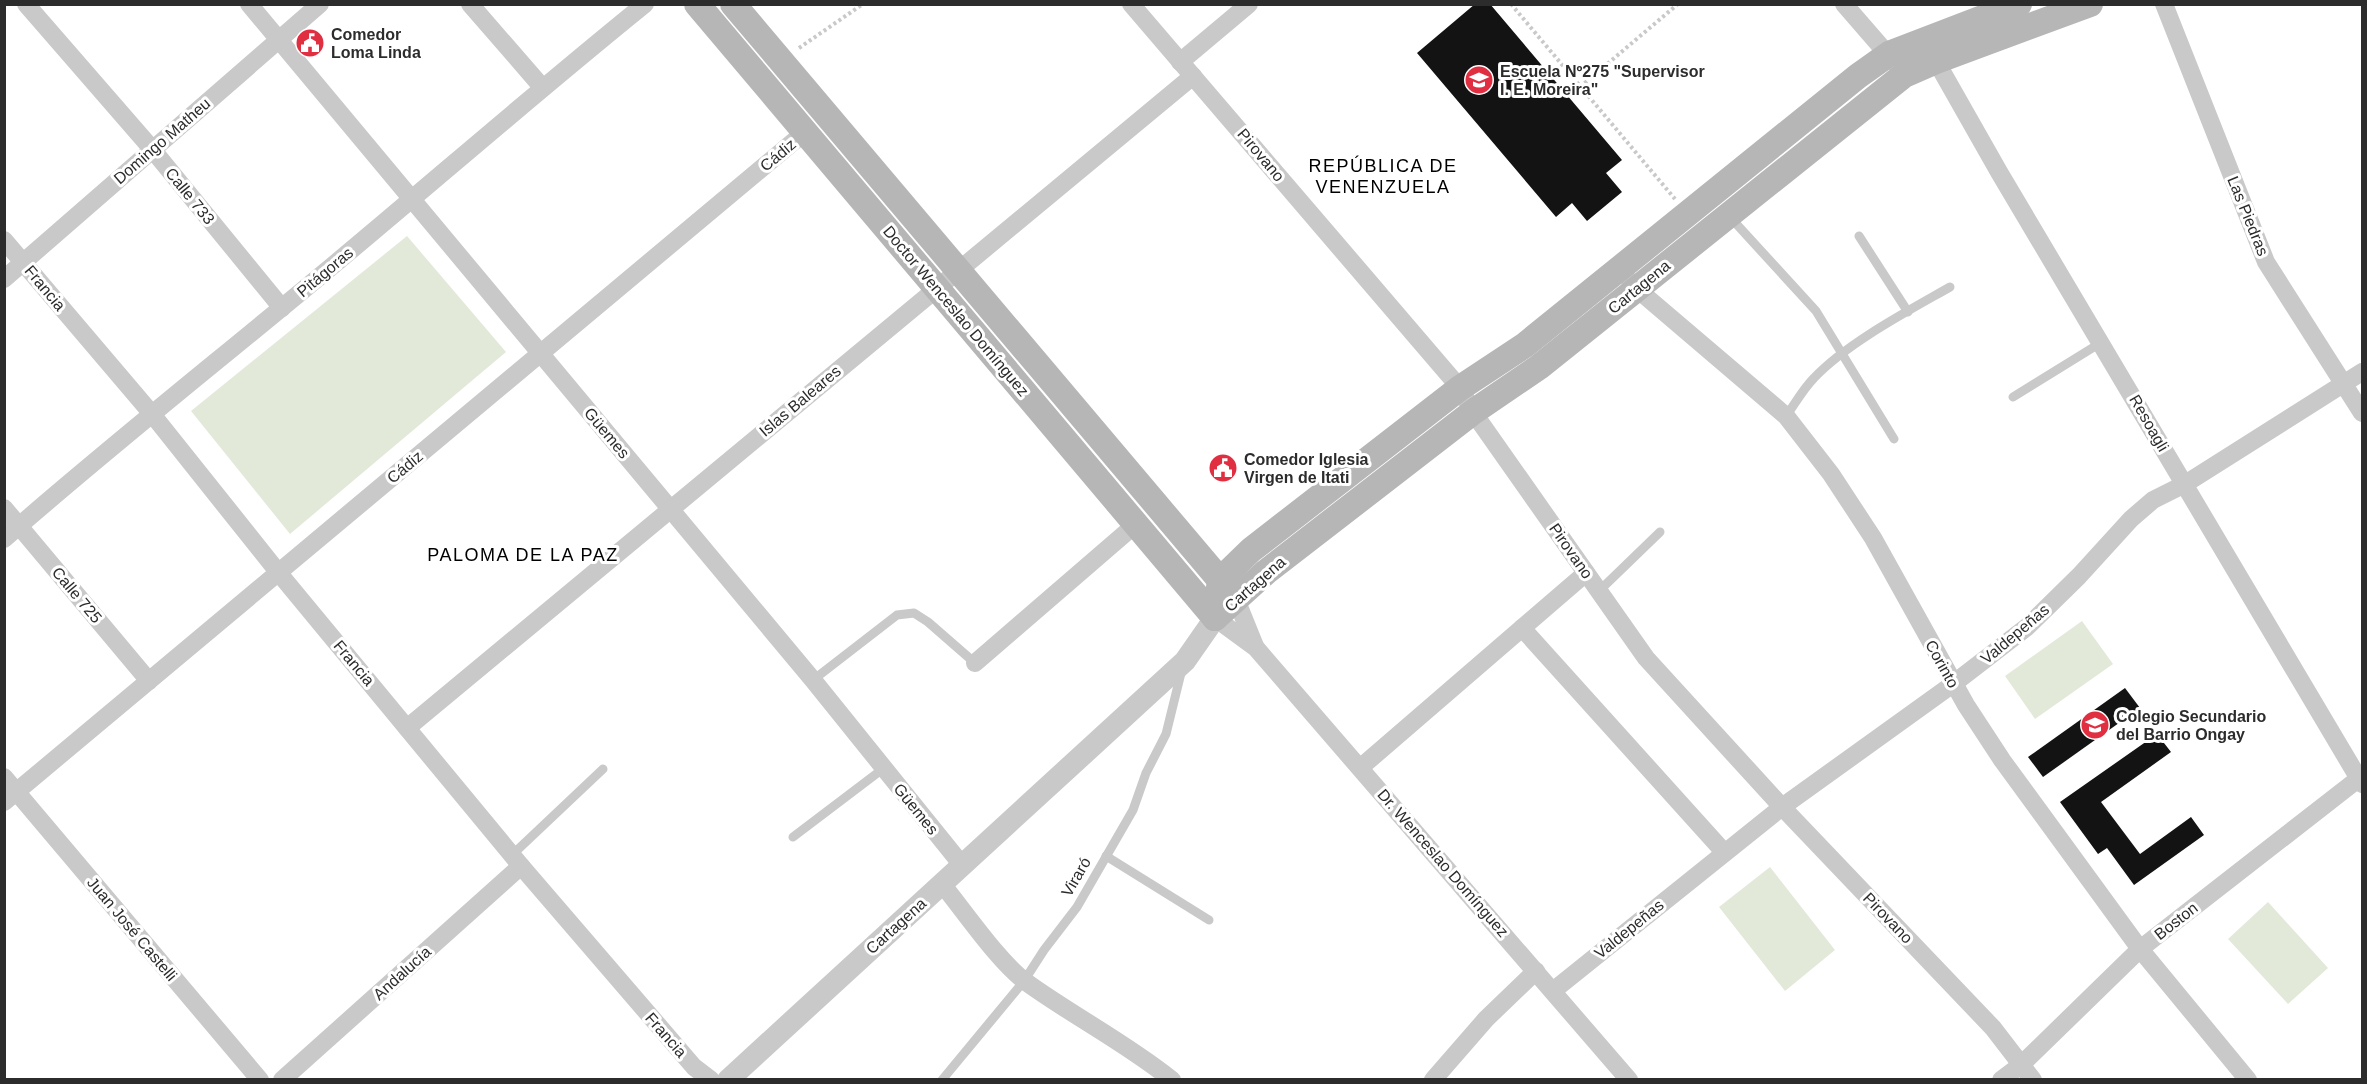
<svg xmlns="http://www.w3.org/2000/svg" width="2367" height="1084" viewBox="0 0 2367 1084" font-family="Arial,sans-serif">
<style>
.green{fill:#e2e9d9}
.building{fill:#131313}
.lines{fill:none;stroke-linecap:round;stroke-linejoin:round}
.path{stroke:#c9c9c9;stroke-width:4;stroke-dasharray:3 3;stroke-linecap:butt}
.service{stroke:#c9c9c9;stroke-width:9}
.minor{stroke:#c9c9c9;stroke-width:18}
.tertiary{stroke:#c9c9c9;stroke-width:22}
.secondary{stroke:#b6b6b6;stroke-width:26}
.labels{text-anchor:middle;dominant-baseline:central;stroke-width:6;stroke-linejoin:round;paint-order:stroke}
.poi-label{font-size:16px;font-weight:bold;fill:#2c2c2c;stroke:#fff;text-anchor:start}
.street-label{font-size:16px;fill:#2c2c2c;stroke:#fff}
.neighbourhood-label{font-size:18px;letter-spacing:1.5px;fill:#000;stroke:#fff}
</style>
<rect width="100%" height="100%" fill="#fff"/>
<g class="green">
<path d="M407,236L506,352L290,534L191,411Z"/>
<path d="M2082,621L2113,664L2035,719L2005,676Z"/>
<path d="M1770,867L1835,950L1785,991L1719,907Z"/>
<path d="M2268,902L2328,968L2288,1004L2228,939Z"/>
</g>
<g class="building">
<path d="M1475,4H1490L1622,160L1606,173L1622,192L1587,221L1572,203L1556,217L1417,53Z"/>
<path d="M2125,688L2140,708L2043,777L2028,757Z"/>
<path d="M2157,734L2171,752L2101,802L2140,854L2191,817L2204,835L2134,885L2107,848L2098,854L2060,802Z"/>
</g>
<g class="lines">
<g class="path">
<path d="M1511,4L1675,199"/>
<path d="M799,48L863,4"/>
<path d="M1580,87L1678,4"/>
</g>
<g class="service">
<path d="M1730,217L1816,311L1894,439"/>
<path d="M1859,236L1908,312"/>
<path d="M2013,397L2102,342"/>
<path d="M1786,416C1795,404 1803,389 1814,378C1847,343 1908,311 1950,287"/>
<path d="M1599,591L1660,532"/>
<path d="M813,680L897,615L914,613L928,622L975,663"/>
<path d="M793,837L884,768"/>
<path d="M512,855L603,769"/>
<path d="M1106,856L1209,920"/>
<path d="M942,1080L1024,981L1044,950L1077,907L1133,810L1146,773L1166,734L1182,669"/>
</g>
<g class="minor">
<path d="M26,4L152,149L282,308"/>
<path d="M249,4L813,680L962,865"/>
<path d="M470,4L542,87"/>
<path d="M1131,4L1460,388L1473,412L1646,658L1782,807L1993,1028L2033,1080"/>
<path d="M1844,4L1896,64"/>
<path d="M2164,4L2266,262L2362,413"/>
<path d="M1936,61L1999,172L2362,784"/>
<path d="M1180,62L1249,4"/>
<path d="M4,240L152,414L278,572L521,866L694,1067L711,1080"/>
<path d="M4,279L320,4"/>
<path d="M1630,281L1637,289L1786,416L1831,474L1873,538L1966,705L2002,760L2140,949L2248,1080"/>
<path d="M4,508L149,681"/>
<path d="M4,539C109,447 218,361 325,272C432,183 536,92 645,4"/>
<path d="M1236,599L1255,646"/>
<path d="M1215,618L1256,648L1629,1080"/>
<path d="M1522,628L1724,852"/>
<path d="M975,663L1136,524"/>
<path d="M407,728L1193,76"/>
<path d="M1361,767L1586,573"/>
<path d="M4,777L260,1080"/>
<path d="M4,802L805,132"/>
<path d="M942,884C965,912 998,961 1026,982C1073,1016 1126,1043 1172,1080"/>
<path d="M1554,990L1782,807L1953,684L2027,627L2079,576L2131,519L2153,500L2185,484L2362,372"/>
<path d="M282,1080L521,866"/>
<path d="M1433,1080L1486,1019L1536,971"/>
<path d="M2001,1080L2021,1065L2140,949L2362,776"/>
</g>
<path class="tertiary" d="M728,1080L1185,661L1215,618"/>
<g class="secondary">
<path d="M697,4L1215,618"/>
<path d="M733,4L1231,593"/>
<path d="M1215,618L1266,572L1473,412L1539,367L1904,75L1936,61L2090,4"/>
<path d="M1215,618L1220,580L1251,550L1460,388L1525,345L1858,76L1889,54L2019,4"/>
</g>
</g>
<defs>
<g id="civic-disc" transform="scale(1.5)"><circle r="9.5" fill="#e12f42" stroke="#fff"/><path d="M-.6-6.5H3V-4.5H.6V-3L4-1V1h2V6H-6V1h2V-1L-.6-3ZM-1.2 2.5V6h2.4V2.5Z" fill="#fff"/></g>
<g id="school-disc" transform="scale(1.5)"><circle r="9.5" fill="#e12f42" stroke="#fff"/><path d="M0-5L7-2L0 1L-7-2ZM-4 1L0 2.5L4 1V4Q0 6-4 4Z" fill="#fff"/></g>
</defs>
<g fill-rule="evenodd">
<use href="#civic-disc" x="310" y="43"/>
<use href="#school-disc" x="1479" y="80"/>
<use href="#civic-disc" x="1223" y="468"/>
<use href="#school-disc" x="2095" y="725"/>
</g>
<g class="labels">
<g class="poi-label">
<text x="331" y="34">Comedor<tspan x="331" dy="18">Loma Linda</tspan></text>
<text x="1500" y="71">Escuela Nº275 "Supervisor<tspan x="1500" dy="18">I. E. Moreira"</tspan></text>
<text x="1244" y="459">Comedor Iglesia<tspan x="1244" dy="18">Virgen de Itati</tspan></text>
<text x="2116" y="716">Colegio Secundario<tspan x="2116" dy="18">del Barrio Ongay</tspan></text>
</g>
<g class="street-label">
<text transform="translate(162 141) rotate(-41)">Domingo Matheu</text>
<text transform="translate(778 155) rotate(-40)">Cádiz</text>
<text transform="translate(1261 155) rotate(50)">Pirovano</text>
<text transform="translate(190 196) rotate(51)">Calle 733</text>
<text transform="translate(2248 216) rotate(68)">Las Piedras</text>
<text transform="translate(325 272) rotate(-40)">Pitágoras</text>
<text transform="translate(1639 287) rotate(-39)">Cartagena</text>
<text transform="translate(45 288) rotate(50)">Francia</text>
<text transform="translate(956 311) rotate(50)">Doctor Wenceslao Domínguez</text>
<text transform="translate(800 401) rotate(-40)">Islas Baleares</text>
<text transform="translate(2149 423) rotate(60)">Resoagli</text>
<text transform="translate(607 433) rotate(50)">Güemes</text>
<text transform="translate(405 467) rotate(-40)">Cádiz</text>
<text transform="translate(1571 551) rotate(55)">Pirovano</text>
<text transform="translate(1255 584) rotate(-41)">Cartagena</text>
<text transform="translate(77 595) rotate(50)">Calle 725</text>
<text transform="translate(2015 634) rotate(-40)">Valdepeñas</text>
<text transform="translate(354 663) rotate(50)">Francia</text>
<text transform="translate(1942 664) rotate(61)">Corinto</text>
<text transform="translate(916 809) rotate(51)">Güemes</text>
<text transform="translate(1443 863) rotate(49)">Dr. Wenceslao Domínguez</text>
<text transform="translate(1076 877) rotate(-60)">Viraró</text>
<text transform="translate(1888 918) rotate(46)">Pirovano</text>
<text transform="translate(2176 921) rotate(-38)">Boston</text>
<text transform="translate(896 926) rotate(-42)">Cartagena</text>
<text transform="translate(132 929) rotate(50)">Juan José Castelli</text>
<text transform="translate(1629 929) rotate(-39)">Valdepeñas</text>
<text transform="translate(402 973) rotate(-42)">Andalucía</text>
<text transform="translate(666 1035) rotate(49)">Francia</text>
</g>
<g class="neighbourhood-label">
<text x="1383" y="166">REPÚBLICA DE<tspan x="1383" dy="21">VENENZUELA</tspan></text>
<text x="523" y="555">PALOMA DE LA PAZ</text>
</g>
</g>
<rect width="2367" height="1084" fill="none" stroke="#2c2c2c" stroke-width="12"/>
</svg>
